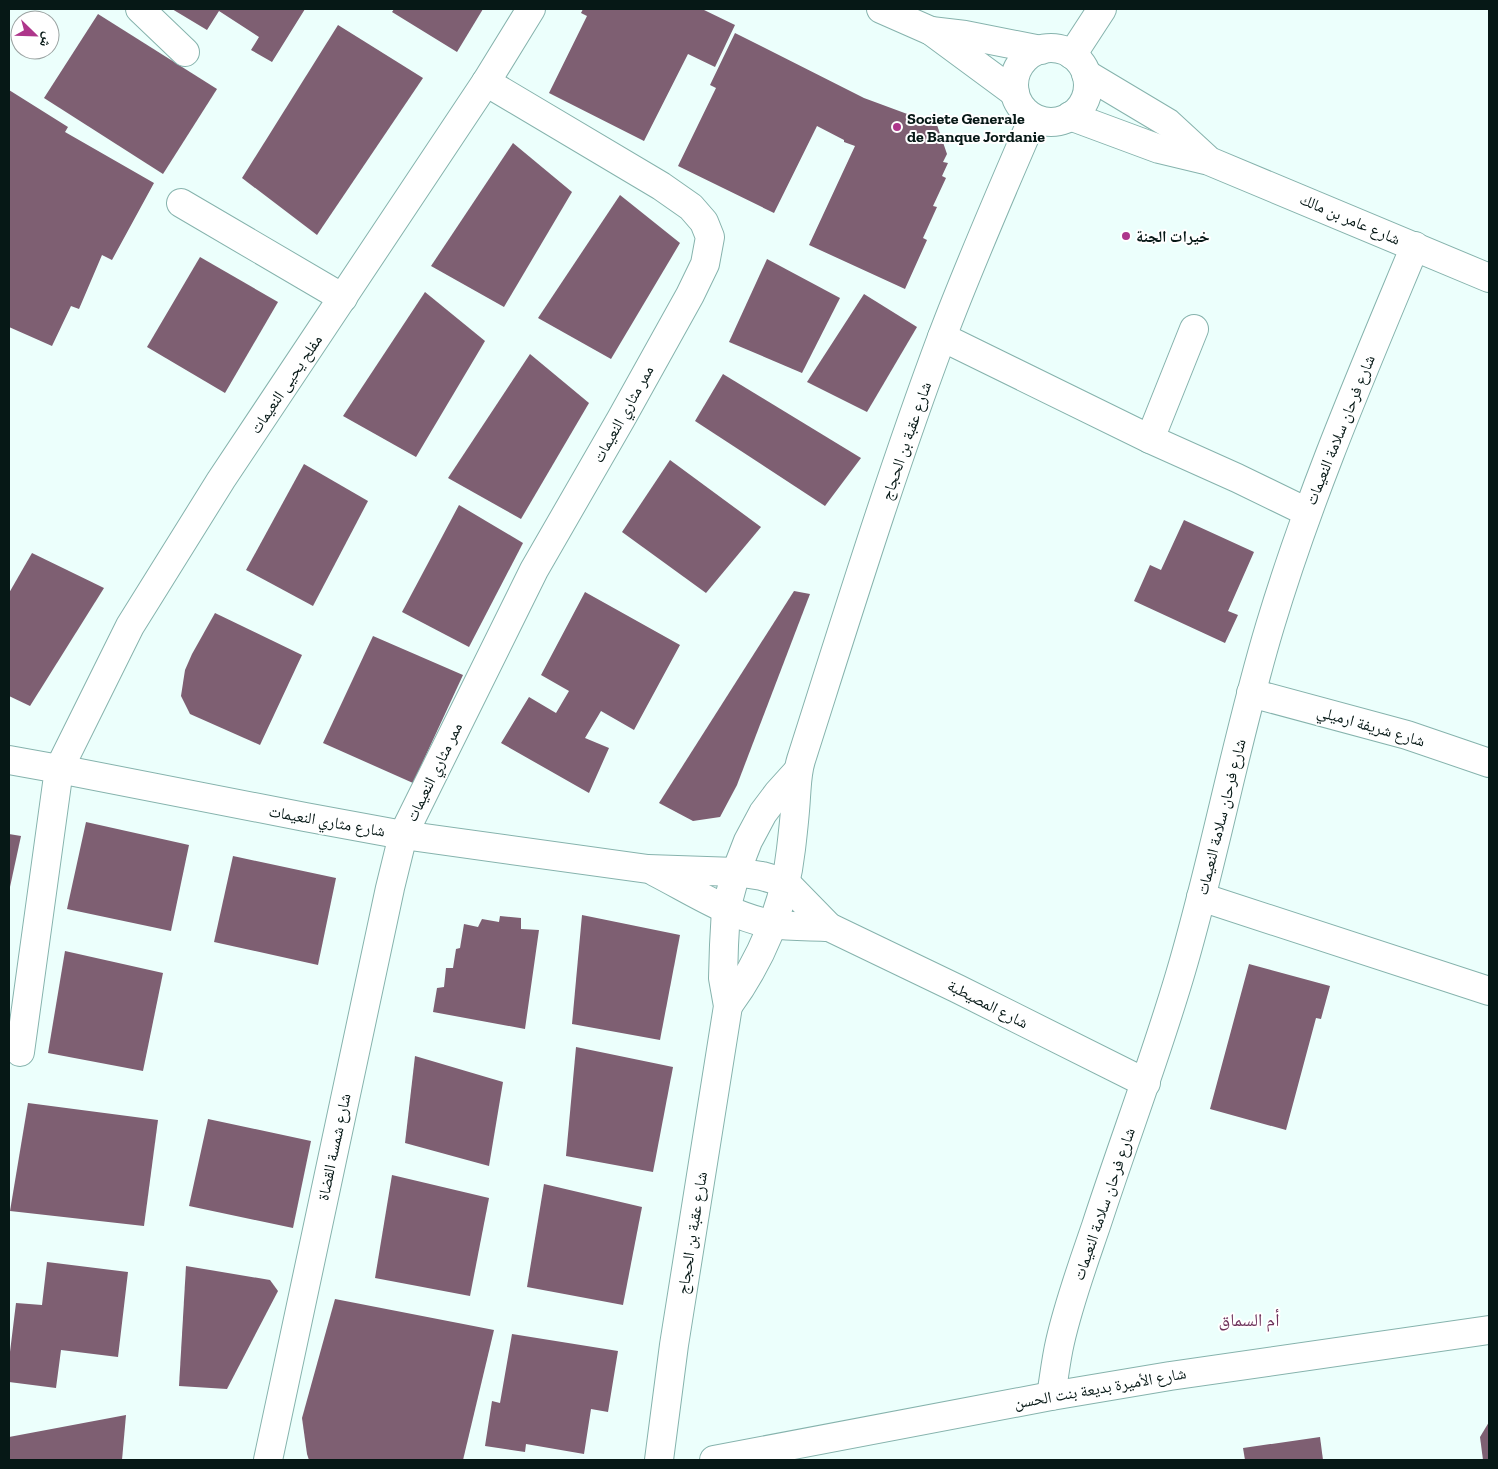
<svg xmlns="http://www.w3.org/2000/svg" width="1498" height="1469" viewBox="0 0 1498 1469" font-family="'Zilla Slab','Noto Naskh Arabic',serif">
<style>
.building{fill:#7e5f72}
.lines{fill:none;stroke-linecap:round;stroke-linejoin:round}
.minor-casing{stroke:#86b3ad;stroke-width:30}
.minor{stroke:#fff;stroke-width:28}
.poi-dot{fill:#ae368b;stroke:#fff;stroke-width:2}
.labels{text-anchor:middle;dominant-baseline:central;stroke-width:4;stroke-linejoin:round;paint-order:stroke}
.poi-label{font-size:16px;font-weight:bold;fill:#061816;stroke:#fff;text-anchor:start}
.street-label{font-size:16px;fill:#061816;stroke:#fff}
.neighbourhood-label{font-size:18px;fill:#6d315a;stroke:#fff}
</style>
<rect width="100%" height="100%" fill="#ecfffc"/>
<g class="building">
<path d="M172,9H305L272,62L251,50L259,37L219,11L207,30Z"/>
<path d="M394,9H483L457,52L392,12Z"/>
<path d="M583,9H702L735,25L715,67L688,54L644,141L549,93L587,16L581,13Z"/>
<path d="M98,14L217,89L163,174L44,98Z"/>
<path d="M338,25L423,78L317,235L242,178Z"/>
<path d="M735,33L864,98L937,125L947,154L943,162L948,163L942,176L946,178L933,206L937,207L923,238L927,240L905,289L809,245L855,146L844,142V140L817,126L774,213L678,166L716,88L710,85Z"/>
<path d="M9,90L68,127L65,132L154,183L112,260L102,255L79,309L71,306L52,346L9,327Z"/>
<path d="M513,143L572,192L504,307L431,266Z"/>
<path d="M620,195L680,243L611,359L538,318Z"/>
<path d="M200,257L278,302L225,393L147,347Z"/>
<path d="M767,259L840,298L802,373L729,342Z"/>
<path d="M425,292L485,341L416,457L343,416Z"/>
<path d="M864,294L917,327L867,412L807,382Z"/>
<path d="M530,354L589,403L521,519L448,478Z"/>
<path d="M723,374L861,458L825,506L695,421Z"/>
<path d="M670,460L761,527L706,593L622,532Z"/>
<path d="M304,464L368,501L313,606L246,570Z"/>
<path d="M459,505L523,543L469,647L402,612Z"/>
<path d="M1184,520L1254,552L1228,611L1238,615L1225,643L1134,601L1150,565L1161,570Z"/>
<path d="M32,553L104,588L30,706L9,696V593Z"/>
<path d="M794,591L810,594L737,785L720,817L693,821L659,803Z"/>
<path d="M585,592L680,645L634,730L601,711L585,738L609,748L589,793L501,743L529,697L556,713L569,691L541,675Z"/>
<path d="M215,613L302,655L260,745L190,714L181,696L185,670L192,654Z"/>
<path d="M373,636L463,675L413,783L323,743Z"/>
<path d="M86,822L189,845L171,931L67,909Z"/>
<path d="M9,834L21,836L10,887H9Z"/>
<path d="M233,856L336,878L318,965L214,942Z"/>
<path d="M582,915L680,935L660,1040L572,1024Z"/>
<path d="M500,916L521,918V929L539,930L525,1029L433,1012L437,988L444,987L446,968H453L456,949L460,948L464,924L478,927L482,919L499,922Z"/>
<path d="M65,951L163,973L143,1071L48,1053Z"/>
<path d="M1249,964L1330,986L1321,1019L1316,1018L1286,1130L1210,1109Z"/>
<path d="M576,1047L673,1067L653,1172L566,1156Z"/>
<path d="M415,1056L503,1082L489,1166L405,1143Z"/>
<path d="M28,1103L158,1120L144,1226L10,1211Z"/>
<path d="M208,1119L311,1141L293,1228L189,1206Z"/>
<path d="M392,1175L489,1198L470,1296L375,1278Z"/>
<path d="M544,1184L642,1207L623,1305L527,1287Z"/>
<path d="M47,1262L128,1272L118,1357L61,1350L56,1388L9,1382V1360L16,1303L42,1305Z"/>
<path d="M186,1266L270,1280L278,1291L227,1389L179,1386Z"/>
<path d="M335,1299L494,1330L463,1460H309L307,1454L302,1418Z"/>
<path d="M512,1334L618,1351L608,1412L591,1409L584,1454L526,1444L525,1452L485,1446L492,1401L500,1403Z"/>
<path d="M126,1415L122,1460H9V1437Z"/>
<path d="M1489,1422V1460H1483L1480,1437Z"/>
<path d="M1320,1437L1323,1460H1245L1243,1448Z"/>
</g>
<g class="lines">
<g class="minor-casing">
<g id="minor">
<path d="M140,9L185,52"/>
<path d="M881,9L931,31L1015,93"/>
<path d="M931,31L965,35L1041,50"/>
<circle cx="1051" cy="85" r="37"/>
<path d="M1072,55L1102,9"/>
<path d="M1086,74L1168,123L1206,158"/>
<path d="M1070,116L1159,149L1209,161L1489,278"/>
<path d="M181,203L343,298"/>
<path d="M942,337L1150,439L1237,478L1307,512"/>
<path d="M1150,439L1194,329"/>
<path d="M1251,693L1407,735L1489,763"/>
<path d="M9,760L59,769L305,817L403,835L648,869L736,872L762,876L786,883L829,927L958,989L1146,1083"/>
<path d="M655,872C692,891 730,916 771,924C790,927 811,926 829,927"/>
<path d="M1201,897L1489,991"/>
<path d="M728,1006C761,961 785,905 791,849C793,832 795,815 796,797C797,784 797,773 801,760C846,619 890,476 942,337C970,263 1002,190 1033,118"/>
<path d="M20,1052L59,769L130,626L221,480L486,82L531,9"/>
<path d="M1051,1396C1054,1378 1056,1359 1060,1342C1069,1302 1083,1264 1096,1226C1123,1143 1154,1062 1179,978C1214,862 1235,742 1270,626C1309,496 1363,371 1415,246"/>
<path d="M268,1460L390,888L403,835L534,570L621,419L690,295L705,264L710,237L704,222L691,207L661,186L486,82"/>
<path d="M659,1460L674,1345L728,1006L723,978L724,945L726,909L736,872L748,841L763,813L778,793L797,772"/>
<path d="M714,1460L1051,1396L1170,1376L1489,1330"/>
</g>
</g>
<use href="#minor" class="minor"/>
</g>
<g class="poi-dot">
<circle cx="897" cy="127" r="5"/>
<circle cx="1126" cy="236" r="5"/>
</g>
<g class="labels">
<g class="poi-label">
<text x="907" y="118">Societe Generale<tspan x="907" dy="18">de Banque Jordanie</tspan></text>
<text x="1136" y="236">خيرات الجنة</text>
</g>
<g class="street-label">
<text transform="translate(1350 219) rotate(23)">شارع عامر بن مالك</text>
<text transform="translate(286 384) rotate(-56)">مفلح يحيى النعيمات</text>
<text transform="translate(623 414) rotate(-61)">ممر مثاري النعيمات</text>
<text transform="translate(1340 430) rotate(-68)">شارع فرحان سلامة النعيمات</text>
<text transform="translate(906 441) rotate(-71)">شارع عقبة بن الحجاج</text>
<text transform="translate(1371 726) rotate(16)">شارع شريفة ارميلي</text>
<text transform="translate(434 772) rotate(-64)">ممر مثاري النعيمات</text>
<text transform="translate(1221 817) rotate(-76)">شارع فرحان سلامة النعيمات</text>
<text transform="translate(327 821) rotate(10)">شارع مثاري النعيمات</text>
<text transform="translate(988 1004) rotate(27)">شارع المصيطبة</text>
<text transform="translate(334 1147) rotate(-78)">شارع شمسة القضاة</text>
<text transform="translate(1104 1204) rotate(-71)">شارع فرحان سلامة النعيمات</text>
<text transform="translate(692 1233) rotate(-81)">شارع عقبة بن الحجاج</text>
<text transform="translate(1100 1388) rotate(-10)">شارع الأميرة بديعة بنت الحسن</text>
</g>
<g class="neighbourhood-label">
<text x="1249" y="1320">أم السماق</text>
</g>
</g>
<rect width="1498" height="1469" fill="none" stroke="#061816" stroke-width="20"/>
<g transform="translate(35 35) rotate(113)"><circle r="24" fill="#ffffff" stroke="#9ba3a2"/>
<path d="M0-4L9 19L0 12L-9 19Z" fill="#ae368b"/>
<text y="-8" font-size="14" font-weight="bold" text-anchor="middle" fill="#061816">ش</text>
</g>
</svg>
